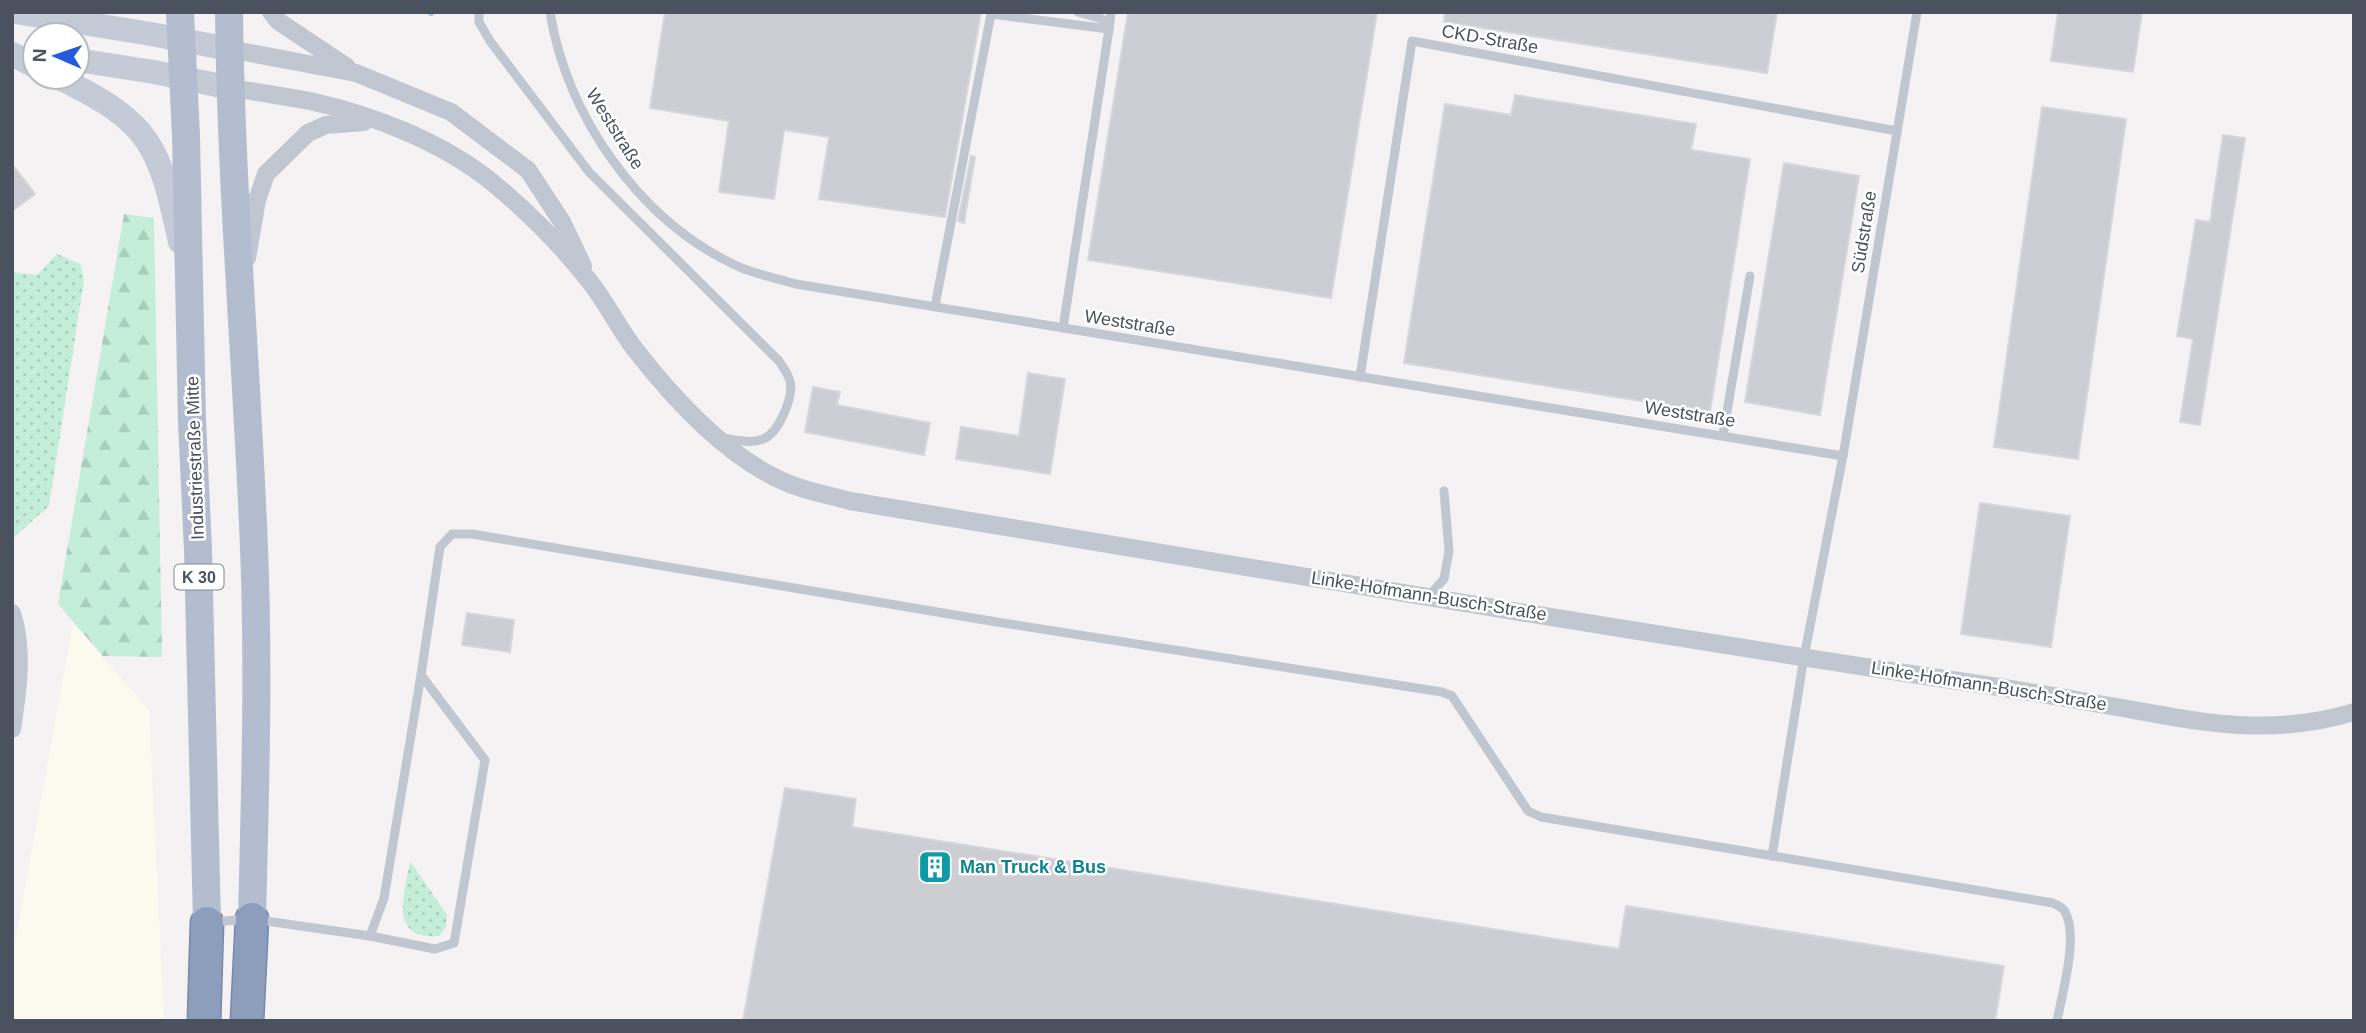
<svg xmlns="http://www.w3.org/2000/svg" width="2366" height="1033" viewBox="0 0 2366 1033" font-family="Helvetica,sans-serif">
<style>
.commercial{fill:#fcfaee}
.green{fill:url(#green-dots)}
.forest{fill:url(#forest-firs)}
.lines{fill:none;stroke-linecap:round;stroke-linejoin:round}
.stream{stroke:#94cbe8;stroke-width:6}
.building{fill:#ccced4;stroke:#d6d7dd;stroke-width:2}
.highway-casing{stroke:#7889a9;stroke-width:35}
.lane{stroke:#c1c7d0;stroke-width:9}
.street{stroke:#c1c7d0;stroke-width:18}
.secondary{stroke:#c4cbd7;stroke-width:24}
.primary{stroke:#b4bdcf;stroke-width:28}
.highway{stroke:#8d9ebd;stroke-width:32}
.labels{text-anchor:middle;dominant-baseline:central;stroke-width:5;stroke-linejoin:round;paint-order:stroke}
.shield{fill:#fff;stroke:#80868f;stroke-width:2}
.shield-label{font-size:16px;font-weight:bold;fill:#4a525f}
.street-label{font-size:18px;fill:#4a525f;stroke:#fff}
.culture-label{font-size:18px;font-weight:bold;fill:#0d838f;stroke:#fff;text-anchor:start}
</style>
<defs>
<pattern id="green-dots" width="8" height="8" patternUnits="userSpaceOnUse" patternTransform="scale(1.75)"><rect width="8" height="8" fill="#c4eeda"/><path d="M2 2h.1M6 6h.1" fill="none" stroke="#aacebe" stroke-width="1.8" stroke-linecap="round"/></pattern>
<pattern id="forest-firs" width="22" height="20" patternUnits="userSpaceOnUse" patternTransform="scale(1.75)"><rect width="22" height="20" fill="#c4eeda"/><path d="M5 1l3.5 6h-7zM16 11l3.5 6h-7z" fill="#aacebe"/></pattern>
</defs>
<rect width="100%" height="100%" fill="#f4f2f2"/>
<path class="commercial" d="M73,623L149,710L164,1021H12V959Z"/>
<g class="green">
<path d="M57,254L80,264L84,280L49,506L12,539V272L37,275Z"/>
<path d="M410,861L447,915L446,927L439,936C387,940 405,893 410,861Z"/>
</g>
<path class="forest" d="M124,214L154,218L162,657L103,656L58,604Z"/>
<g class="lines">
<path class="stream" d="M431,12V13"/>
</g>
<g class="building">
<path d="M665,12H981L945,217L819,199L829,137L784,130L774,199L719,192L729,121L650,108Z"/>
<path d="M1128,12H1377L1331,298L1088,260Z"/>
<path d="M1445,12H1777L1767,73L1444,22Z"/>
<path d="M2058,12H2142L2133,72L2051,61Z"/>
<path d="M1515,95L1696,124L1691,150L1750,159L1710,412L1404,363L1445,104L1511,115Z"/>
<path d="M2042,107L2126,119L2078,459L1994,447Z"/>
<path d="M2223,135L2245,138L2200,425L2180,422L2193,339L2177,336L2196,220L2210,222Z"/>
<path d="M971,156L975,157L964,223L958,221Z"/>
<path d="M1784,163L1859,176L1820,415L1745,402Z"/>
<path d="M12,164L35,194L12,211Z"/>
<path d="M1028,373L1065,379L1050,474L956,459L961,427L1019,436Z"/>
<path d="M813,387L840,392L837,405L930,423L924,455L805,432Z"/>
<path d="M1980,503L2070,516L2051,647L1961,634Z"/>
<path d="M467,613L514,620L510,652L462,645Z"/>
<path d="M785,788L856,799L852,827L1619,949L1626,906L2004,966L1995,1021H743Z"/>
</g>
<g class="lines">
<g class="highway-casing">
<g id="highway">
<path d="M204,1021L207,923"/>
<path d="M247,1021L252,919"/>
</g>
</g>
<g class="lane">
<path d="M479,12V22L490,41L589,172L779,361C783,367 788,374 790,381C794,396 779,433 763,439C752,444 736,440 724,438"/>
<path d="M550,12C566,115 639,220 735,265C753,274 776,278 796,284L1843,456"/>
<path d="M1078,12L1102,19L1109,29L1111,12"/>
<path d="M935,306L991,14L1109,29L1063,328"/>
<path d="M1360,377L1412,41L1897,131"/>
<path d="M1723,435L1750,276"/>
<path d="M1428,597L1444,579L1449,551L1444,491"/>
<path d="M1772,856L1804,657L1843,456L1917,12"/>
<path d="M212,922L252,919L370,936L384,898L421,675L440,547L452,534H472L997,622L1442,692L1452,696L1528,811L1541,817L2053,903C2058,906 2063,907 2065,912C2079,936 2062,994 2057,1021"/>
<path d="M370,936L435,949L454,943L485,760L421,675"/>
</g>
<g class="street">
<path d="M271,12L278,21L347,67"/>
<path d="M229,49L356,73L451,112L528,170L562,222L583,266"/>
<path d="M231,88C257,92 284,96 310,101C373,115 443,142 493,183C528,212 562,246 590,282C606,302 618,327 634,348C675,401 733,465 798,487C815,493 833,496 850,501C1212,561 1575,623 1938,678C1994,686 2049,695 2105,705C2193,720 2265,739 2354,712"/>
<path d="M247,258L257,200L266,174L308,133L326,125L364,122"/>
<path d="M12,613C24,650 18,690 12,729"/>
</g>
<g class="secondary">
<path d="M15,12L151,34L229,49"/>
<path d="M12,54L35,66"/>
<path d="M77,60L154,72L231,88"/>
<path d="M57,77C151,122 159,144 180,242"/>
</g>
<g class="primary">
<path d="M180,12L186,136L192,421L198,550L207,923"/>
<path d="M229,12C231,191 247,369 254,548C259,671 255,795 252,919"/>
</g>
<use href="#highway" class="highway"/>
</g>
<defs>
<g id="building-square" transform="scale(1.75)"><rect x="-9" y="-9" width="18" height="18" rx="4" fill="#0f9aa8" stroke="#fff"/><path d="M-4-6H4V6H1V3H-1V6H-4ZM-2.5-4.3h1.7v1.8h-1.7ZM.8-4.3h1.7v1.8H.8ZM-2.5-1h1.7V.8h-1.7ZM.8-1h1.7V.8H.8Z" fill="#fff"/></g>
</defs>
<g fill-rule="evenodd">
<use href="#building-square" x="935" y="867"/>
</g>
<g class="labels">
<rect class="shield" x="174.5" y="564.5" width="49" height="25" rx="5"/>
<g class="shield-label">
<text x="199" y="577">K 30</text>
</g>
<g class="street-label">
<text transform="translate(1490 39) rotate(10)">CKD-Straße</text>
<text transform="translate(615 129) rotate(58)">Weststraße</text>
<text transform="translate(1864 232) rotate(-81)">Südstraße</text>
<text transform="translate(1130 323) rotate(9)">Weststraße</text>
<text transform="translate(1690 414) rotate(9)">Weststraße</text>
<text transform="translate(195 458) rotate(-92)">Industriestraße Mitte</text>
<text transform="translate(1429 596) rotate(9)">Linke-Hofmann-Busch-Straße</text>
<text transform="translate(1989 686) rotate(9)">Linke-Hofmann-Busch-Straße</text>
</g>
<g class="culture-label">
<text x="960" y="867">Man Truck &amp; Bus</text>
</g>
</g>
<rect width="2366" height="1033" fill="none" stroke="#4a525f" stroke-width="28"/>
<g transform="translate(56 56) rotate(272)"><circle r="33" fill="#ffffff" stroke="#b7babf" stroke-width="2"/>
<path d="M0-5L12 26L0 18L-12 26Z" fill="#245bdc"/>
<text y="-10" font-size="19" font-weight="bold" text-anchor="middle" fill="#4a525f">N</text>
</g>
</svg>
